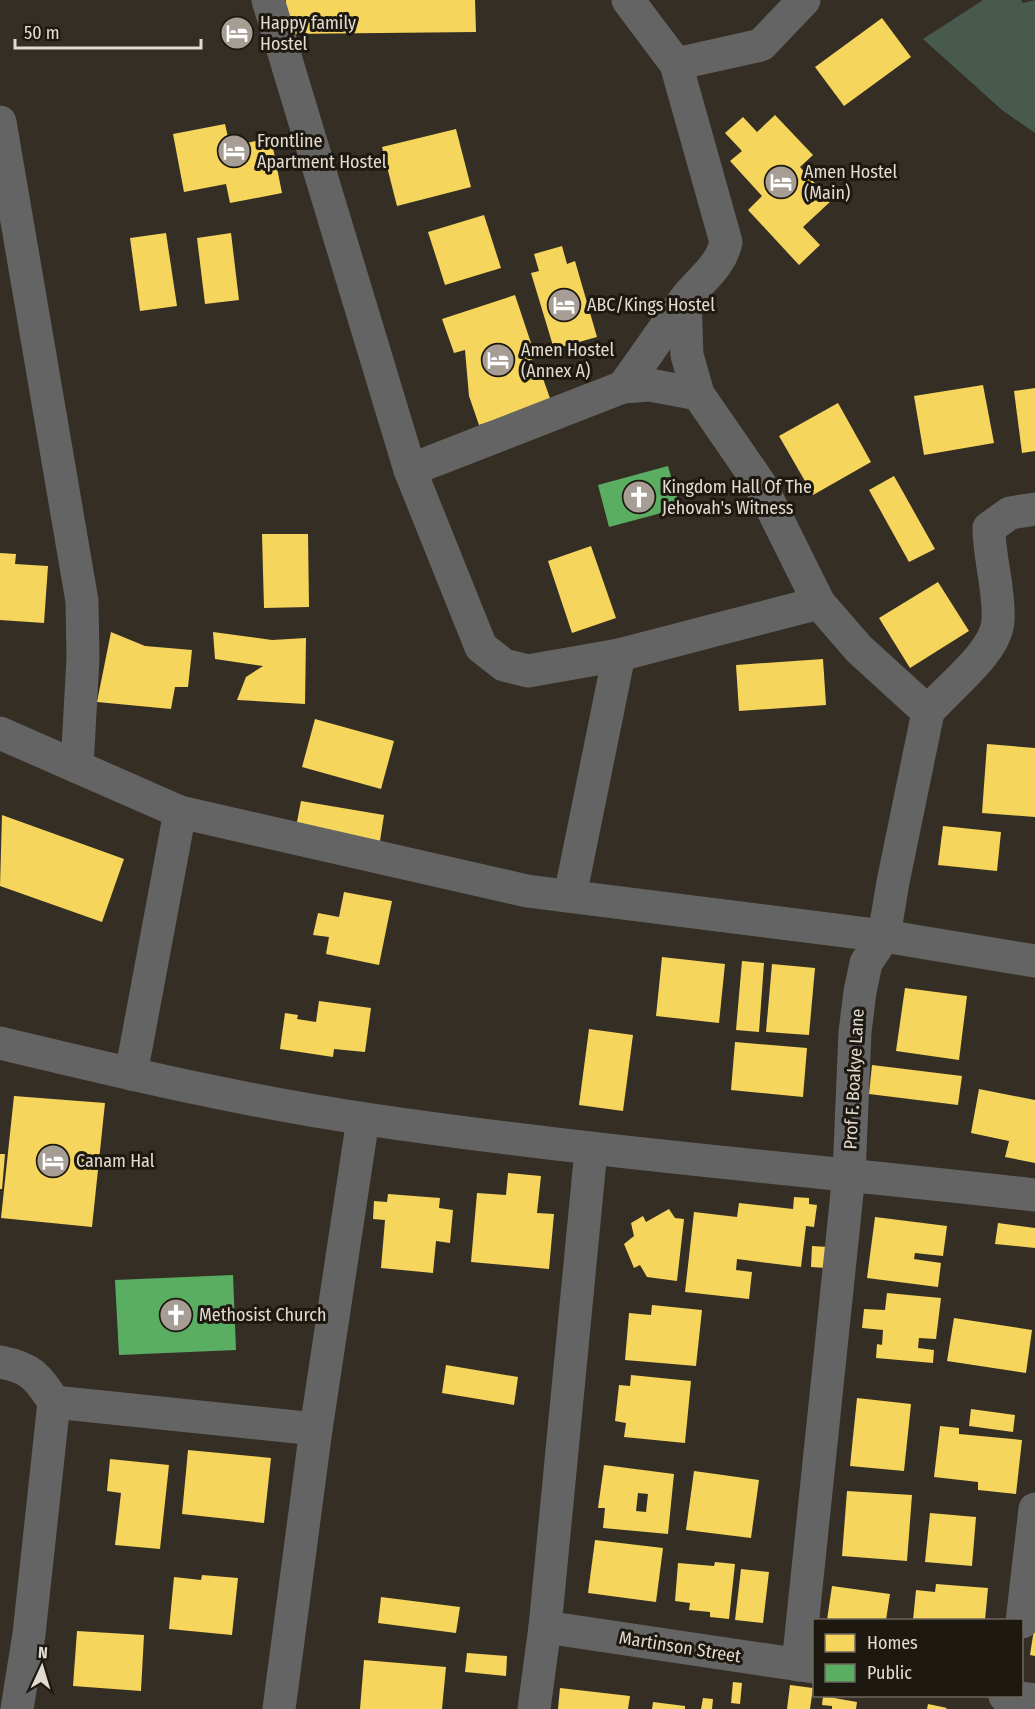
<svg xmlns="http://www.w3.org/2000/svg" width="1035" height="1709" viewBox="0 0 1035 1709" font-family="'Fira Sans Condensed',sans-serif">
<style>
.green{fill:#485a4e}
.homes{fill:#f6d55c;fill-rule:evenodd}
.public{fill:#5aae61}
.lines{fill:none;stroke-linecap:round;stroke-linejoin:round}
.minor{stroke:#656464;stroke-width:33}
.labels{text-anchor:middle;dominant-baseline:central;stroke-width:6;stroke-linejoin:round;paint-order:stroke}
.poi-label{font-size:18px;fill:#e3dbd1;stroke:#1d1810;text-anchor:start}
.street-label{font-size:18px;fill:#e3dbd1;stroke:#1d1810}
</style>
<rect width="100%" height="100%" fill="#352e24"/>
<path class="green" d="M983,0H1021L1023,3L1035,0V133L1002,110L923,39Z"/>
<g class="homes">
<path d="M286,0H475L476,32L286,34Z"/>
<path d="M882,18L911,57L844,106L815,67Z"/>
<path d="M775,115L813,155L800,167L831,201L803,227L820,245L799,265L748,210L762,196L730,161L742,151L725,133L743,117L757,132Z"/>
<path d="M225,124L230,146L271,138L282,193L230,203L226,184L184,192L173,134Z"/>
<path d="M456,129L471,187L397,206L382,147Z"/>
<path d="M484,215L501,268L445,285L428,232Z"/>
<path d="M166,233L177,306L140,311L130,238Z"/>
<path d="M231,233L239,300L205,304L197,238Z"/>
<path d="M562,246L567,264L575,261L597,337L554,349L531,273L539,271L534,254Z"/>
<path d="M515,295L536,358L524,362L529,377L541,373L551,401L479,425L469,396L465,350L454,353L442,319Z"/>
<path d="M983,385L994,443L924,455L914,396Z"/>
<path d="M1035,388V451L1022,453L1014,391Z"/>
<path d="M838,403L871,462L813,495L779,436Z"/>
<path d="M894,476L935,549L909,562L869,490Z"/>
<path d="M262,534H308L309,607L264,608Z"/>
<path d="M591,546L616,618L572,633L548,561Z"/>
<path d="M0,553L16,554L15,564L48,566L44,623L0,620Z"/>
<path d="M938,582L969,631L910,668L879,618Z"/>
<path d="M111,632L145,646L192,650L188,687H175L171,709L97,702Z"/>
<path d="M213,632L272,640L306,638L305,704L237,700L246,677L263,666L215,659Z"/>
<path d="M823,659L826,705L739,711L736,665Z"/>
<path d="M315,719L394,741L381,789L302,767Z"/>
<path d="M987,744L1035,748V817L982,813Z"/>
<path d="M301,801L384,815L380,841L296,827Z"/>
<path d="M2,815L124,859L102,922L0,886Z"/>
<path d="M943,826L1001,832L997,871L938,865Z"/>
<path d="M344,892L392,901L379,965L326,954L329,937L313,935L318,913L339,917Z"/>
<path d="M662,957L725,964L719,1023L656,1016Z"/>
<path d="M742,961L764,963L759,1032L736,1030Z"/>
<path d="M772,964L815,968L809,1035L766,1032Z"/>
<path d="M905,988L967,996L959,1060L896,1051Z"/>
<path d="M319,1001L371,1008L365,1052L334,1049L333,1057L280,1049L285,1013L298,1015L297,1019L316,1022Z"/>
<path d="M589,1029L633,1035L623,1111L579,1105Z"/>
<path d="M735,1042L807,1048L803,1097L731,1090Z"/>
<path d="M872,1065L962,1076L958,1105L869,1094Z"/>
<path d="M979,1089L1035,1100V1163L1005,1157L1009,1141L971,1133Z"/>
<path d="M14,1096L105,1103L92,1227L1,1218Z"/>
<path d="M0,1154H5L2,1189H0Z"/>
<path d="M508,1173L541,1176L537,1213L554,1214L549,1269L471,1262L477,1193L506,1195Z"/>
<path d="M388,1194L440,1198L439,1208L453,1210L450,1243L436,1241L433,1273L381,1268L385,1220L373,1219L374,1201L387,1202Z"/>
<path d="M794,1197L809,1198V1204L817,1205L814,1227L806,1226L801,1267L737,1259L736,1270L752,1272L749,1299L685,1292L694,1212L737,1217L739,1203L793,1209Z"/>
<path d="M669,1209L675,1218L684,1219L677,1281L647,1277L640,1265L634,1268L624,1244L634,1236L631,1223L643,1216L646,1222Z"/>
<path d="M875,1217L947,1226L943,1256L915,1253L914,1259L941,1263L938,1287L867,1278Z"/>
<path d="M998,1223L1035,1228V1248L995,1244Z"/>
<path d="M812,1246L828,1247L826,1268L811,1267Z"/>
<path d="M887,1293L941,1298L936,1339L919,1338L918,1348L934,1350L933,1363L876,1358L877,1344L882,1345L883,1330L862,1328L864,1309L885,1310Z"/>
<path d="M652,1305L702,1310L696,1366L625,1360L629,1313L651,1315Z"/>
<path d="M954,1318L1032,1330L1026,1373L947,1361Z"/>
<path d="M446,1365L518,1377L514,1405L442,1393Z"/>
<path d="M631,1375L691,1381L685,1443L624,1437L626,1423L615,1421L619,1385L630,1386Z"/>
<path d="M857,1398L911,1404L904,1471L850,1466Z"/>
<path d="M971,1409L1015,1415L1013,1432L969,1426Z"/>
<path d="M940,1426L959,1428V1434L1022,1440L1016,1494L978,1490V1482L934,1477Z"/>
<path d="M188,1450L271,1458L264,1523L182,1514Z"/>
<path d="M110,1459L169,1465L160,1549L115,1545L121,1493L107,1491Z"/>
<path d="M604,1465L674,1474L668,1534L603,1528L605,1508H598ZM638,1493L648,1494L646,1512L636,1511Z"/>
<path d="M694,1471L759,1480L751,1538L686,1530Z"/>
<path d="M847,1491L912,1495L907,1561L842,1556Z"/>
<path d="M930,1513L976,1517L972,1566L925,1562Z"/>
<path d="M595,1540L663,1548L656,1602L588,1593Z"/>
<path d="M715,1562L735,1564L729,1619L710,1617V1612L689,1610L690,1603L675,1601L678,1563L714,1566Z"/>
<path d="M741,1569L769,1572L763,1623L735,1620Z"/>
<path d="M202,1575L238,1578L232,1635L169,1629L174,1577L201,1580Z"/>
<path d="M936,1584L988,1588L985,1620H913L916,1590L935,1592Z"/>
<path d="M832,1586L890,1594L886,1620H827Z"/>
<path d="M381,1597L460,1607L456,1633L378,1623Z"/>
<path d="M1034,1629H1035V1656L1030,1655Z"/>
<path d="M77,1631L144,1635L141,1691L73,1686Z"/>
<path d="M467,1653L507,1656L506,1676L465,1672Z"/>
<path d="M364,1660L446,1667L442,1709H360Z"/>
<path d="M733,1682L742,1683L740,1704L731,1703Z"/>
<path d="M790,1685L813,1688L810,1709H787Z"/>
<path d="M560,1688L630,1696L628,1709H558Z"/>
<path d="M823,1696L857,1702L856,1709H832V1706L822,1705Z"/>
<path d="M703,1698L713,1699L712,1709H701Z"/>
<path d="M653,1702L685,1706V1709H652Z"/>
<path d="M928,1704L947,1708L946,1709H927Z"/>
</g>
<g class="public">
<path d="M668,466L680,508L609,527L598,485Z"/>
<path d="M233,1275L236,1350L119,1355L115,1280Z"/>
</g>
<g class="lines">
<g class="minor">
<path d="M268,0L410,470L481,647L504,665L528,671L619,655L819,603"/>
<path d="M676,64L761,45L804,0"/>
<path d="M0,122L82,601L83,658L77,767"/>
<path d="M685,300L687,355L698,394L760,484L819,603L859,649L928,712"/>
<path d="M623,387C644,359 663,330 683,302C698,281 720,269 726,242L676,64L628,0"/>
<path d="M410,470L623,387L650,385L698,394"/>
<path d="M0,733L180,812L527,891L884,936L1035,961"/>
<path d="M570,896L619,655"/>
<path d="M0,1043C121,1072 243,1101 366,1119C588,1152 812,1170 1035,1195"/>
<path d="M131,1074L180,812"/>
<path d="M0,1362C31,1368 37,1376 54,1402L316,1429"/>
<path d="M1022,1622L1035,1509"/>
<path d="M545,1627L814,1667"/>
<path d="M798,1665L849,1174L855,1032L860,992L866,963L884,936L893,882L928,712C947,688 996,653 998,621C1000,590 989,559 989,528L1010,513L1035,509"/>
<path d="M1005,1696L1035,1700"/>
<path d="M17,1709L29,1634L54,1402"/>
<path d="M279,1709L316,1429L363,1119"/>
<path d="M534,1709L545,1627L591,1150"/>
</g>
</g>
<defs>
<g id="hotel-disc" transform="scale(1.725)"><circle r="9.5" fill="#a69e94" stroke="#1d1810"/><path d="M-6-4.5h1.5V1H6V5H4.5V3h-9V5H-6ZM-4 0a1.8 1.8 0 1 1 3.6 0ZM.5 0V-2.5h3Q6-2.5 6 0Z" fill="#fff"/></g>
<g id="church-disc" transform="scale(1.725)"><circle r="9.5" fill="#a69e94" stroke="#1d1810"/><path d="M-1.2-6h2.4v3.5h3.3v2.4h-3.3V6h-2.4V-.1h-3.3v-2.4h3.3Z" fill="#fff"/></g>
</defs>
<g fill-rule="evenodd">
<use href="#hotel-disc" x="237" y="33"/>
<use href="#hotel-disc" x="234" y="151"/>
<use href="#hotel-disc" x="781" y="182"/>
<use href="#hotel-disc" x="564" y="305"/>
<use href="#hotel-disc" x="498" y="360"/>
<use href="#church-disc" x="639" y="497"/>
<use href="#hotel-disc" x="53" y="1161"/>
<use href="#church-disc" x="176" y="1315"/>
</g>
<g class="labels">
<g class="poi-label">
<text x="260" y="23">Happy family<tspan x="260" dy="21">Hostel</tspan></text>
<text x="257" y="141">Frontline<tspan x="257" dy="21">Apartment Hostel</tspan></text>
<text x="804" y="172">Amen Hostel<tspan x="804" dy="21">(Main)</tspan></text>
<text x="587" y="305">ABC/Kings Hostel</text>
<text x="521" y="350">Amen Hostel<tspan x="521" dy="21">(Annex A)</tspan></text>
<text x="662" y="487">Kingdom Hall Of The<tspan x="662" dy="21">Jehovah's Witness</tspan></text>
<text x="76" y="1161">Canam Hal</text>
<text x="199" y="1315">Methosist Church</text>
</g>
<g class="street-label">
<text transform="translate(854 1079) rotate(-87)">Prof F. Boakye Lane</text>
<text transform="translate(680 1647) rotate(9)">Martinson Street</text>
</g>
</g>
<rect x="813" y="1619" width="210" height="78" fill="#1d1810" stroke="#6c665d" stroke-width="1.5"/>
<rect x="825" y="1634" width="30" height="18" fill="#f6d55c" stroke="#6c665d" stroke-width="1.5"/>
<text x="867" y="1649" font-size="18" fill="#e3dbd1">Homes</text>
<rect x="825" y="1664" width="30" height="18" fill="#5aae61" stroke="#6c665d" stroke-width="1.5"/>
<text x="867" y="1679" font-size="18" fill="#e3dbd1">Public</text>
<g transform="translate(42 1667) rotate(4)" stroke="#1d1810" stroke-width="4.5" paint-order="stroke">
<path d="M0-4.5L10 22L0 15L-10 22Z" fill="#e3dbd1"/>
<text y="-9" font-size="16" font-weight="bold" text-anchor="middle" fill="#e3dbd1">N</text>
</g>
<path d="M15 39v9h186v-9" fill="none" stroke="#e3dbd1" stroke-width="3"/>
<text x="24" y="39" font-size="18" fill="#e3dbd1" stroke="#1d1810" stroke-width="4.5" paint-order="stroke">50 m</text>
</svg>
